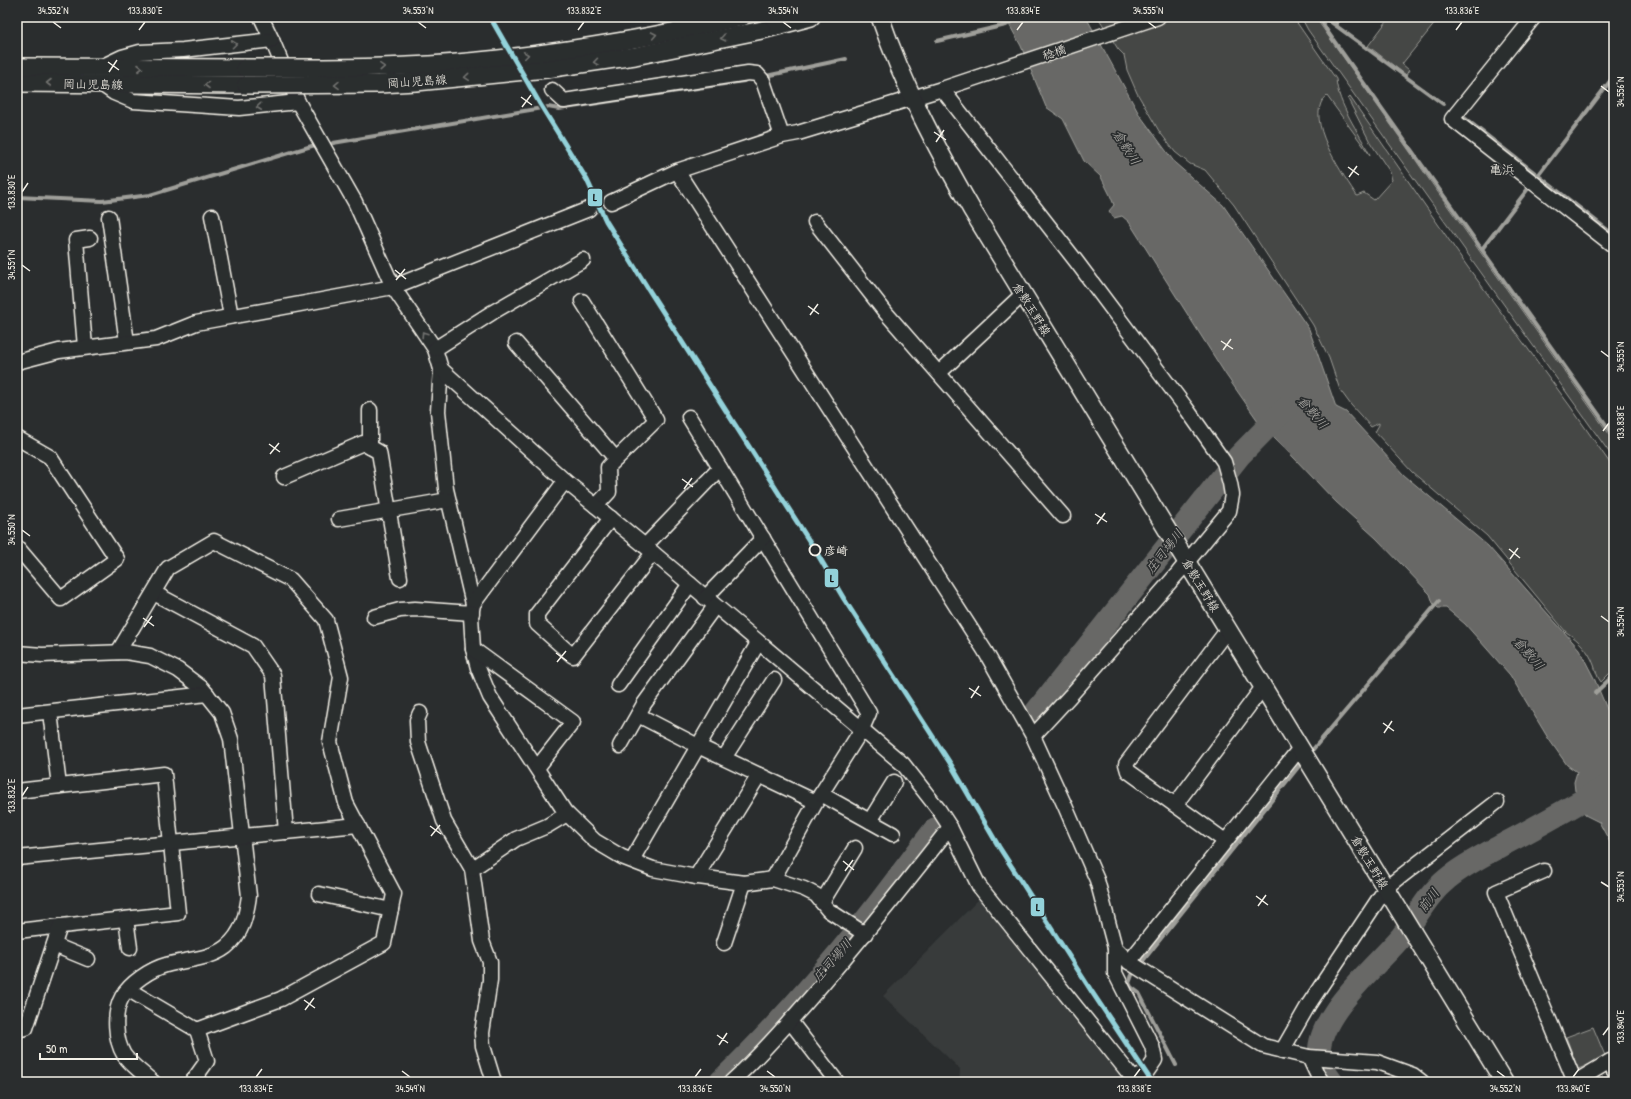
<svg xmlns="http://www.w3.org/2000/svg" width="1631" height="1099" viewBox="0 0 1631 1099" font-family="'Patrick Hand','Klee One',sans-serif">
<style>
.built{fill:#373a3a}
.green{fill:#444645;stroke:#9c9c96}
.water{fill:#676866;stroke:#9f9f9a}
.lines{fill:none;stroke-linecap:round;stroke-linejoin:round}
.stream{stroke:#9f9f9a;stroke-width:4}
.river{stroke:#676866;stroke-width:23}
.minor-tunnel{stroke:#484a4a;stroke-width:14;stroke-dasharray:14 7;stroke-linecap:butt}
.minor-casing{stroke:#f4f1e8;stroke-width:17}
.major-casing{stroke:#f4f1e8;stroke-width:20}
.minor{stroke:#2a2d2e;stroke-width:14}
.major{stroke:#2a2d2e;stroke-width:17}
.major-bridge-casing{stroke:#f4f1e8;stroke-width:20;stroke-linecap:butt}
.major-bridge{stroke:#2a2d2e;stroke-width:17}
.rail-1-casing{stroke:#2a2d2e;stroke-width:8}
.rail-1{stroke:#93d2da;stroke-width:5}
.oneway{stroke:#71726f}
.ticks{fill:none;stroke:#f4f1e8;stroke-width:1.5}
.stop-dot{fill:#2a2d2e;stroke:#f4f1e8;stroke-width:2}
.labels{text-anchor:middle;dominant-baseline:central;stroke-width:3.5;stroke-linejoin:round;paint-order:stroke}
.street-label{font-size:12px;fill:#f4f1e8;stroke:#2a2d2e}
.stop-label{font-size:12px;font-weight:bold;fill:#f4f1e8;stroke:#2a2d2e;text-anchor:start}
.water-label{font-size:13px;font-style:italic;fill:#b5b3ae;stroke:#2a2d2e}
.neighbourhood-label{font-size:13px;fill:#f4f1e8;stroke:#2a2d2e}
.line-badge{stroke:#2a2d2e;stroke-width:1.5}
.pale-badge-label{font-size:11px;text-anchor:middle;font-weight:bold;fill:#111}
.neatline{fill:none;stroke:#f4f1e8;stroke-width:1.5}
.ticks-label{font-size:10px;text-anchor:middle;fill:#f4f1e8}
</style>
<rect width="100%" height="100%" fill="#2a2d2e"/>
<filter id="ink" filterUnits="userSpaceOnUse"><feTurbulence type="fractalNoise" baseFrequency=".025" numOctaves="2"/><feDisplacementMap in="SourceGraphic" scale="8" xChannelSelector="R" yChannelSelector="G"/><feConvolveMatrix kernelMatrix="1 2 1 2 8 2 1 2 1" color-interpolation-filters="sRGB"/></filter>
<g filter="url(#ink)">
<path class="built" d="M979,899L1034,968L1125,1082H959L960,1069L883,996Z"/>
<g class="green">
<path d="M1098,17H1293L1336,79C1338,105 1359,132 1370,155L1327,96C1325,98 1322,100 1321,103C1310,128 1344,176 1357,196L1364,193L1374,200L1392,180L1390,172L1370,142L1348,99L1350,97L1467,266L1570,406L1614,469V662L1611,666L1613,670L1601,682C1597,677 1596,671 1594,665C1589,651 1579,640 1566,632L1487,536L1412,472L1375,432L1379,425V423L1371,427L1351,405L1340,390L1329,358L1313,325L1234,205L1205,170L1190,164L1175,152L1159,131L1137,93L1127,70L1124,55L1118,49Z"/>
<path d="M1301,17H1315L1415,159L1435,188L1614,441V459L1308,30Z"/>
<path d="M1390,17H1440L1402,64L1409,70L1406,75L1368,46Z"/>
<path d="M1593,1027L1606,1058L1578,1069L1566,1037Z"/>
</g>
<path class="water" d="M1005,17H1086L1139,114L1175,163L1223,205L1309,329L1336,407L1346,412L1404,475L1488,546L1579,649L1594,678L1610,716L1614,715V874L1611,844L1599,822L1585,815L1582,796L1575,791L1574,782L1577,772L1567,765L1548,738L1510,675L1465,624L1446,608H1438L1433,603L1430,594L1376,538L1336,502L1274,437C1266,434 1260,430 1258,421L1226,375L1129,222L1122,216L1114,218L1109,211L1114,205L1110,195L1101,177L1084,161L1063,119L1046,107L1021,46Z"/>
<g class="lines">
<g class="stream">
<path d="M1319,17L1329,34L1614,436"/>
<path d="M1324,17L1443,104"/>
<path d="M1336,17L1337,26"/>
<path d="M937,41L1006,25L1020,17"/>
<path d="M766,76L846,59"/>
<path d="M1462,116L1614,235"/>
<path d="M333,143L548,107L559,109L744,81"/>
<path d="M17,197L102,201L150,195L315,145"/>
<path d="M1482,249L1614,76"/>
<path d="M1595,693L1614,675"/>
<path d="M1309,754L1439,601"/>
<path d="M1142,962L1303,761"/>
<path d="M1132,975L1129,983L1131,987L1139,993L1176,1065"/>
</g>
<g class="river">
<path d="M1036,712L1239,456L1286,408"/>
<path d="M720,1082C770,1034 817,981 861,926C887,894 910,861 935,829"/>
<path d="M1332,1082C1328,1076 1321,1068 1320,1061C1311,1019 1378,965 1402,936C1417,917 1428,894 1447,879C1465,864 1486,854 1506,843C1541,825 1575,805 1609,785"/>
</g>
<path class="minor-tunnel" d="M589,209L611,202"/>
<g class="minor-casing">
<g id="minor">
<path d="M261,17L272,40L298,102L355,202L393,287L435,349L441,369L438,411L446,489L473,604L471,616L473,649L478,668L490,697L565,812L595,841L622,857L653,869L691,876L744,883L773,879L804,889L816,895L828,910L865,934"/>
<path d="M1534,17L1452,119L1614,246"/>
<path d="M101,67L122,57L140,52L183,50L272,40"/>
<path d="M101,84L114,93L133,101L239,108L298,102"/>
<path d="M942,89L1076,261L1186,408L1224,462L1230,483L1232,495L1229,511L1178,573L1070,696L1033,736"/>
<path d="M552,90L564,101L748,73L757,74L763,81L782,136"/>
<path d="M677,171L985,651L1033,736L1065,806L1097,880L1115,948L1129,962L1263,1046L1309,1057L1377,1062L1413,1075L1422,1082"/>
<path d="M611,202L677,171L782,136L798,133L942,89L1158,17"/>
<path d="M212,216L231,316"/>
<path d="M109,217L127,342"/>
<path d="M815,222L886,313L1063,516"/>
<path d="M582,301L656,420L608,467L609,492L596,506"/>
<path d="M516,343L616,459"/>
<path d="M85,347L76,240L90,238"/>
<path d="M435,349L493,312L583,260"/>
<path d="M17,362L59,351L156,339L196,323L393,287L589,209"/>
<path d="M441,369L565,481L645,546L903,764L939,810L950,827L979,886L1136,1082"/>
<path d="M939,373L1023,294"/>
<path d="M370,410V447"/>
<path d="M689,417L869,713L862,729L816,802L773,879"/>
<path d="M17,438L50,457L117,559L61,599L17,547"/>
<path d="M284,477L363,443L379,452L400,578"/>
<path d="M611,518L537,614V624L573,656L653,553"/>
<path d="M339,519L448,500"/>
<path d="M645,546L720,468"/>
<path d="M154,593L253,646L273,675L286,832"/>
<path d="M705,598L763,538"/>
<path d="M473,604L565,481"/>
<path d="M374,617L400,610L415,609L472,613"/>
<path d="M473,649L573,722L537,768"/>
<path d="M118,652L168,568L214,541L291,580L326,620L341,677L330,742L346,803L394,894L384,943L281,999L197,1030L129,990"/>
<path d="M17,653L42,655L126,652L150,656L178,670L202,688L222,713L231,739L249,896C246,916 243,933 226,947C209,960 186,959 166,965C151,969 130,983 122,997C113,1013 115,1040 124,1055C130,1064 145,1075 153,1082"/>
<path d="M618,685L690,584"/>
<path d="M50,712L59,786"/>
<path d="M420,713L417,720L418,742L444,821L472,869L482,941L490,962V980L482,1033L483,1046L494,1082"/>
<path d="M17,715L207,694"/>
<path d="M638,715L698,746L816,802"/>
<path d="M620,746L644,704L715,606"/>
<path d="M724,758L774,680"/>
<path d="M17,791L164,774L178,913L17,931"/>
<path d="M821,794L893,834"/>
<path d="M1175,805L1263,687"/>
<path d="M870,821L894,782"/>
<path d="M1225,841L1128,771L1126,764L1228,629"/>
<path d="M17,858L358,825"/>
<path d="M632,860L758,643"/>
<path d="M472,869L516,839L547,826L567,814"/>
<path d="M1544,871L1496,892L1575,1082L1610,1061L1614,1071"/>
<path d="M696,877L759,775"/>
<path d="M319,894L391,910"/>
<path d="M822,902L855,848"/>
<path d="M126,919L130,948"/>
<path d="M724,943L744,883"/>
<path d="M54,945L88,959"/>
<path d="M1115,948V973L1152,1046L1155,1060L1146,1073L1133,1079"/>
<path d="M1129,962L1300,748"/>
<path d="M790,1021L837,1082"/>
<path d="M17,1030L26,1028L60,926"/>
<path d="M1282,1051L1309,1004L1386,888L1497,802"/>
<path d="M1309,1057L1318,1076L1322,1082"/>
<path d="M192,1082L207,1061L197,1030"/>
<path d="M731,1082C758,1058 782,1030 806,1003C856,946 903,887 950,827"/>
</g>
</g>
<g class="major-casing">
<g id="major">
<path d="M880,17C904,87 935,145 972,210L1504,1082"/>
<path d="M762,30L811,17"/>
<path d="M17,67L245,68"/>
<path d="M17,83L246,85"/>
</g>
</g>
<use href="#minor" class="minor"/>
<use href="#major" class="major"/>
<g class="major-bridge-casing">
<g id="major-bridge">
<path d="M245,68C323,68 401,69 479,61C567,52 655,37 742,17"/>
<path d="M246,85L379,84L416,82L546,69L635,56L762,30"/>
</g>
</g>
<use href="#major-bridge" class="major-bridge"/>
<g class="rail-1-casing">
<path id="rail-1" d="M490,17L540,104L587,180L606,221L647,287L815,550L844,599L950,763L999,847L1092,992L1152,1082"/>
</g>
<use href="#rail-1" class="rail-1"/>
</g>
<defs><path id="oneway-chevron" d="M-2-3.5L2.5 0L-2 3.5" fill="none" stroke-width="1.6" stroke-linecap="round" stroke-linejoin="round"/></defs>
<g class="oneway">
<use href="#oneway-chevron" transform="translate(654 35) rotate(-11)"/>
<use href="#oneway-chevron" transform="translate(723 38) rotate(168)"/>
<use href="#oneway-chevron" transform="translate(234 44) rotate(-7)"/>
<use href="#oneway-chevron" transform="translate(526 55) rotate(-7)"/>
<use href="#oneway-chevron" transform="translate(596 62) rotate(172)"/>
<use href="#oneway-chevron" transform="translate(382 67) rotate(-3)"/>
<use href="#oneway-chevron" transform="translate(140 68)"/>
<use href="#oneway-chevron" transform="translate(467 77) rotate(175)"/>
<use href="#oneway-chevron" transform="translate(49 83) rotate(-180)"/>
<use href="#oneway-chevron" transform="translate(207 85) rotate(-180)"/>
<use href="#oneway-chevron" transform="translate(337 85) rotate(179)"/>
<use href="#oneway-chevron" transform="translate(259 107) rotate(174)"/>
<use href="#oneway-chevron" transform="translate(424 334) rotate(-123)"/>
</g>
</g>
<path class="ticks" d="M53,22L61,28M418,22L426,28M783,22L791,28M1148,22L1156,28M139,30L145,22M578,30L584,22M1017,30L1023,22M1456,30L1462,22M108,62L119,70M109,72L117,60M1601,86L1609,92M521,97L532,105M522,107L531,95M934,132L946,140M936,142L944,130M1348,167L1359,175M1349,177L1357,166M22,192L28,183M22,265L30,271M395,270L406,279M396,280L405,269M808,306L819,314M810,315L818,304M1221,341L1233,349M1223,350L1231,339M1601,351L1609,357M1603,431L1609,423M269,444L280,452M270,454L279,443M682,479L693,487M684,489L692,478M1095,514L1107,522M1097,524L1105,513M22,530L30,536M1509,549L1520,558M1510,559L1518,548M1601,616L1609,622M143,618L154,626M144,627L152,616M556,653L567,661M557,662L566,651M969,688L981,696M971,698L979,686M1383,723L1394,731M1384,733L1392,721M22,796L28,787M430,826L441,834M431,836L440,825M843,861L854,870M845,871L853,860M1601,882L1609,887M1256,896L1268,905M1258,906L1266,895M304,1000L315,1008M305,1010L314,998M717,1035L728,1043M1603,1035L1609,1027M719,1045L727,1033M402,1071L410,1077M767,1071L775,1077M1497,1071L1505,1077M256,1077L262,1069M695,1077L701,1069M1134,1077L1140,1069M1573,1077L1579,1069"/>
<circle class="stop-dot" cx="815" cy="550" r="5.5"/>
<g class="labels">
<g class="street-label">
<text transform="translate(1054 52) rotate(-18)">稔橋</text>
<text transform="translate(417 81) rotate(-4)">岡山児島線</text>
<text transform="translate(93 84) rotate(1)">岡山児島線</text>
<text transform="translate(1032 309) rotate(58)">倉敷玉野線</text>
<text transform="translate(1201 585) rotate(59)">倉敷玉野線</text>
<text transform="translate(1370 862) rotate(59)">倉敷玉野線</text>
</g>
<g class="stop-label">
<text x="824" y="550">彦崎</text>
</g>
<g class="water-label">
<text transform="translate(1127 147) rotate(57)">倉敷川</text>
<text transform="translate(1313 412) rotate(49)">倉敷川</text>
<text transform="translate(1164 551) rotate(-52)">庄司場川</text>
<text transform="translate(1529 653) rotate(49)">倉敷川</text>
<text transform="translate(1428 900) rotate(-52)">前川</text>
<text transform="translate(832 960) rotate(-49)">庄司場川</text>
</g>
<g class="neighbourhood-label">
<text x="1502" y="169">亀浜</text>
</g>
</g>
<g class="line-badge">
<rect x="587" y="188" width="16" height="19" rx="4" fill="#93d2da"/>
<rect x="824" y="568" width="15" height="20" rx="4" fill="#93d2da"/>
<rect x="1030" y="897" width="15" height="20" rx="4" fill="#93d2da"/>
</g>
<g class="pale-badge-label">
<text x="595" y="201">L</text>
<text x="832" y="582">L</text>
<text x="1038" y="911">L</text>
</g>
<rect width="1631" height="1099" fill="none" stroke="#2a2d2e" stroke-width="44"/>
<path d="M40 1053v6h97v-6" fill="none" stroke="#f4f1e8" stroke-width="2"/>
<text x="46" y="1053" font-size="12" fill="#f4f1e8" stroke="#2a2d2e" stroke-width="3" paint-order="stroke">50 m</text>
<rect x="22" y="22" width="1587" height="1055" class="neatline"/>
<g class="ticks-label">
<text x="53" y="14">34.552°N</text>
<text x="145" y="14">133.830°E</text>
<text x="418" y="14">34.553°N</text>
<text x="584" y="14">133.832°E</text>
<text x="783" y="14">34.554°N</text>
<text x="1023" y="14">133.834°E</text>
<text x="1148" y="14">34.555°N</text>
<text x="1462" y="14">133.836°E</text>
<text transform="translate(1620 92) rotate(-90)" y="4">34.556°N</text>
<text transform="translate(11 192) rotate(-90)" y="4">133.830°E</text>
<text transform="translate(11 265) rotate(-90)" y="4">34.551°N</text>
<text transform="translate(1620 357) rotate(-90)" y="4">34.555°N</text>
<text transform="translate(1620 423) rotate(-90)" y="4">133.838°E</text>
<text transform="translate(11 530) rotate(-90)" y="4">34.550°N</text>
<text transform="translate(1620 622) rotate(-90)" y="4">34.554°N</text>
<text transform="translate(11 796) rotate(-90)" y="4">133.832°E</text>
<text transform="translate(1620 887) rotate(-90)" y="4">34.553°N</text>
<text transform="translate(1620 1027) rotate(-90)" y="4">133.840°E</text>
<text x="256" y="1092">133.834°E</text>
<text x="410" y="1092">34.549°N</text>
<text x="695" y="1092">133.836°E</text>
<text x="775" y="1092">34.550°N</text>
<text x="1134" y="1092">133.838°E</text>
<text x="1505" y="1092">34.552°N</text>
<text x="1573" y="1092">133.840°E</text>
</g>
</svg>
